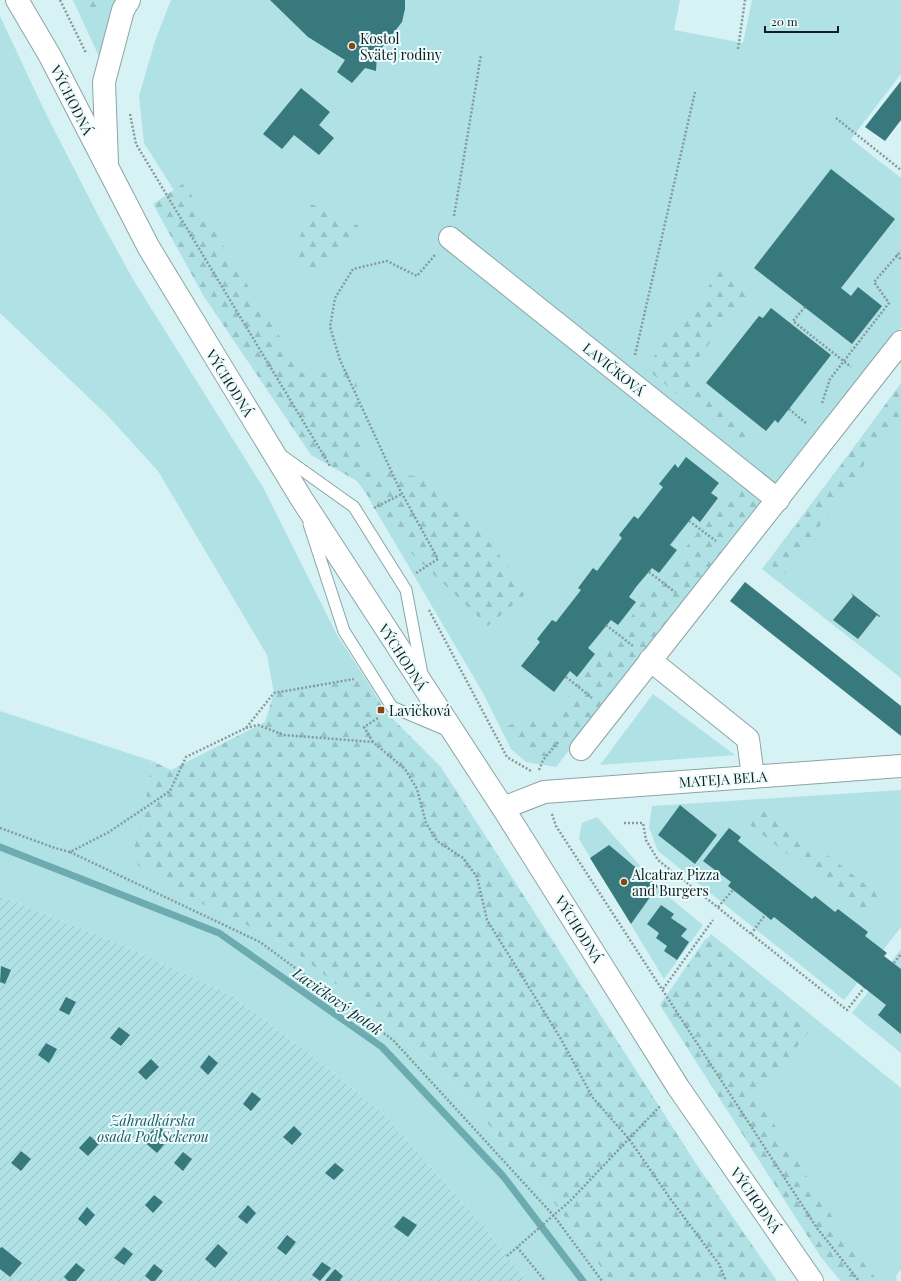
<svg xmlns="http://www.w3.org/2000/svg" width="901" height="1281" viewBox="0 0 901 1281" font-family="'Playfair Display',serif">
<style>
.green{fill:#b0e1e4}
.forest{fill:url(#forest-firs)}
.garden{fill:url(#garden-furrows)}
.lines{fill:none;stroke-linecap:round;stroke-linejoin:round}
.stream{stroke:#6cacb1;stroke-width:7}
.building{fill:#38797e}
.service-casing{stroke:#8ba5a7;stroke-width:13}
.minor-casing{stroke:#8ba5a7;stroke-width:24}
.path{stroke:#869a9b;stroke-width:2.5;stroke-dasharray:2 2;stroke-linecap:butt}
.service{stroke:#fff;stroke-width:11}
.minor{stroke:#fff;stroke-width:22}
.poi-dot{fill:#87480d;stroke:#edfdfe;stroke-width:1.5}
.labels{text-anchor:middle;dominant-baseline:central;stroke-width:4;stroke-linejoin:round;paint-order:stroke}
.poi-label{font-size:14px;fill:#141e1f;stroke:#edfdfe;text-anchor:start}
.street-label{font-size:14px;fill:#141e1f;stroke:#edfdfe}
.park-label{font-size:14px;font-style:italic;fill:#225a5e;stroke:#edfdfe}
.water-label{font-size:15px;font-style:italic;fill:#103134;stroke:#edfdfe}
</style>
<defs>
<pattern id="forest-firs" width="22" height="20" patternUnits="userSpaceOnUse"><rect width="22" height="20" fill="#b0e1e4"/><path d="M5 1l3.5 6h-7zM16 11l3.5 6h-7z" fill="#96c1c3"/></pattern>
<pattern id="garden-furrows" width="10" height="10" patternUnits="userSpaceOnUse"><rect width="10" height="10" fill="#b0e1e4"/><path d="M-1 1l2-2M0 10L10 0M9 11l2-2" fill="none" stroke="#96c1c3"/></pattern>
</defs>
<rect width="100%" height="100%" fill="#d7f2f4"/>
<g class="green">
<path d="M73,0H119L101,61Z"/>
<path d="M171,0H680L674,30L743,43L752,0H901V74L851,139L901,178V328L556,767L526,762L511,749L483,693L362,487L144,143L139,96L155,41Z"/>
<path d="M0,16L46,114L101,221L134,281L264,489L337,635L365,678L274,693L267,655L158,471L107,415L0,313Z"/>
<path d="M901,385V678L762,569Z"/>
<path d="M653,694L735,755L600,765Z"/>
<path d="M0,711L152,761L146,798L208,907L283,942L439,1066L550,1197L611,1281H527L486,1229L385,1115L311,1055L233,996L127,947L0,896Z"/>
<path d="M901,790V927L844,1000L658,851L649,827L652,806Z"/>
<path d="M597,817L665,894L703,925L664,979L579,839L582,823Z"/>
<path d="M711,934L901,1088V1269L896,1276L897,1281H841L821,1257L660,1005Z"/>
<path d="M901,949V1053L852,1013Z"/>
</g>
<g class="forest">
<path d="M83,0H104L92,21Z"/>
<path d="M184,183L303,374L355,370L367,468L431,479L473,523L529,591L488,626L407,549L357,481L311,455L203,295L153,204Z"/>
<path d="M311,204L359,226L336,259L307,273L293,258Z"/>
<path d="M722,269L750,292L683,377L752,434L743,446L645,368Z"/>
<path d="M901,383V414L784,575L769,563Z"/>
<path d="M735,485L761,507L557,758L525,753L502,728L530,717L546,725Z"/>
<path d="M365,678L386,712L441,767L695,1162L777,1281H611L550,1197L439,1066L283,942L208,907L138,866L135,846L146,798L152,761L171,770L265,722L274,693Z"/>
<path d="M763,805L883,898L868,917L749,824Z"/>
<path d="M706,938L814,1025L757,1097L853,1250L878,1281H841L821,1257L660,1005Z"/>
</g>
<path class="garden" d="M0,896L127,947L233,996L311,1055L385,1115L486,1229L527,1281H0Z"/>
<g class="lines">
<path class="stream" d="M0,847L219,933L382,1047L503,1176L583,1281"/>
</g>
<g class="building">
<path d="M270,0H405V9L402,22L377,54L376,71L365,68L352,83L337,72L345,60L308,37Z"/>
<path d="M901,81V120L885,141L865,127Z"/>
<path d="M301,88L330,112L319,125L334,138L319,155L294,135L282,149L263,134Z"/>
<path d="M831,169L895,219L841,288L851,296L858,287L882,306L852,344L754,268Z"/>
<path d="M771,308L831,355L778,423L775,420L766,431L706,383L759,316L763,318Z"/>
<path d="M686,457L719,483L711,493L718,498L700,522L693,516L689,521L670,545L677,550L659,573L652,568L636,587L629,597L636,602L618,625L611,620L588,648L595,654L577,677L570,671L554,692L521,666L540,642L537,639L552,620L556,622L581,590L578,588L593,568L597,571L622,538L619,535L634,516L638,519L663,487L659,484L675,464L678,468Z"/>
<path d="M745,582L901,706V736L730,601Z"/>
<path d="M851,593L880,616L879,617L877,615L858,639L833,620L853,596Z"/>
<path d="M680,805L717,835L695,864L658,835Z"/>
<path d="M729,828L741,837L738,841L812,899L815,896L835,912L838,909L868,932L865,936L887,953L884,956L901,969V1034L878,1015L886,1005L774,917L771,920L765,915L728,886L731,882L703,861Z"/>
<path d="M609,845L658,886L631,924L590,858Z"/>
<path d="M661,905L674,914L671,918L687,929L681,936L689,942L677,960L664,951L667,946L656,938L659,933L647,924Z"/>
<path d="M1,966L11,970L5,984L0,982Z"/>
<path d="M66,997L76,1002L69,1015L59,1010Z"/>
<path d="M119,1027L130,1035L121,1046L110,1038Z"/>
<path d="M46,1043L57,1049L49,1063L38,1055Z"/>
<path d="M209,1055L218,1063L208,1075L200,1067Z"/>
<path d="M151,1059L159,1067L146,1080L138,1072Z"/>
<path d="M252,1092L261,1099L251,1111L243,1104Z"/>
<path d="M157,1125L171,1136L157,1153L143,1141Z"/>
<path d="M294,1126L302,1134L292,1145L283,1137Z"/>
<path d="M90,1136L99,1144L88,1156L79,1148Z"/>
<path d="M21,1151L31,1159L21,1171L11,1163Z"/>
<path d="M183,1152L192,1159L183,1171L174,1163Z"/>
<path d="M335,1163L344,1170L334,1180L325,1173Z"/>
<path d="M154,1195L163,1202L153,1213L145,1205Z"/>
<path d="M248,1205L256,1213L247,1224L238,1217Z"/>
<path d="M87,1207L95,1215L86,1226L78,1219Z"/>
<path d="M403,1216L417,1225L408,1237L394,1227Z"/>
<path d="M287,1235L296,1242L286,1255L277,1248Z"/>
<path d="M218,1244L228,1253L215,1268L205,1259Z"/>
<path d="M2,1247L22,1263L10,1277L0,1269V1248Z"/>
<path d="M124,1247L133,1254L124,1265L114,1258Z"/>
<path d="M322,1262L331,1268L320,1281L312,1275Z"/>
<path d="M76,1263L85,1270L76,1281H68L64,1277Z"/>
<path d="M154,1264L163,1271L155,1281H151L145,1276Z"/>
<path d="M335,1269L343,1276L340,1280L341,1281H325Z"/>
</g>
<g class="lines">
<g class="service-casing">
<g id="service">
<path d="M281,455L354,507L406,590L422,674"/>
<path d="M309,524L344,631L392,707L449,731"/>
</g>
</g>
<g class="minor-casing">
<g id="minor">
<path d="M17,0L50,56L149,248L301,498L503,808L678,1087L812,1281"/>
<path d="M107,163L104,82L123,10L129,0"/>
<path d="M450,238L778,500"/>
<path d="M650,660L748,739L753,777"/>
<path d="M581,749L901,342"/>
<path d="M503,808L544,792L901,766"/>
</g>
</g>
<g class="path">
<path d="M60,0L86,53"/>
<path d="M738,49L745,0"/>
<path d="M130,114L136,144L330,466"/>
<path d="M836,118L901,170"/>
<path d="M454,216L481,55"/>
<path d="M896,255L901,259"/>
<path d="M805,307L793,321L851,367"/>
<path d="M635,355L695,92"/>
<path d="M822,403L830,379L889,303L874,282L901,251"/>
<path d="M789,409L807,424"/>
<path d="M374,508L402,494"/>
<path d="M689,521L716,541"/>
<path d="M649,572L675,592"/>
<path d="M416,573L438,559L400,490L340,360L330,327L335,298L353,269L387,261L417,276L435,255"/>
<path d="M429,610L507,757L531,771"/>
<path d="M606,625L633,646"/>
<path d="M566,677L592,698"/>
<path d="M246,728L258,725L284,735L373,742L405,769L417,789L426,823L437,841L463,858L477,877L487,920L561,1039L593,1098L629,1139L669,1197L719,1264L726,1281"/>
<path d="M373,742L364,727L378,718"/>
<path d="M539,770L543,760L559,741"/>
<path d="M552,814L556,826L817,1228L859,1281"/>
<path d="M624,823H643L646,840L658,860L847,1010L864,988"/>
<path d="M0,828L55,848L70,852L109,832L170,791L186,757L246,728L274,693L354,679"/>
<path d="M70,852L260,942L393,1040L554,1216L602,1281"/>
<path d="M718,907L733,890"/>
<path d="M751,934L765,915"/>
<path d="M894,963L901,954"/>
<path d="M663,989L713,920"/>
<path d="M517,1247L545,1281"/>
<path d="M507,1256L570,1201L661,1105"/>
</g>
<use href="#service" class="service"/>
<use href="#minor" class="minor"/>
</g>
<g class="poi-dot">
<circle cx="352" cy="46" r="4"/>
<rect x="377" y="706" width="8" height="8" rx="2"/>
<circle cx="624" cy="882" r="4"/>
</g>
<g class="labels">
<g class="poi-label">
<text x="360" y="38">Kostol<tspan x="360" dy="16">Svätej rodiny</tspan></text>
<text x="389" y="710">Lavičková</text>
<text x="632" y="874">Alcatraz Pizza<tspan x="632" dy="16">and Burgers</tspan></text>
</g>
<g class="street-label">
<text transform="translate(72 100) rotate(63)">VÝCHODNÁ</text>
<text transform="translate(614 369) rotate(39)">LAVIČKOVÁ</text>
<text transform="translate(230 383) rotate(58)">VÝCHODNÁ</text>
<text transform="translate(403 657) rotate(57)">VÝCHODNÁ</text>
<text transform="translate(723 779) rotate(-4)">MATEJA BELA</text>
<text transform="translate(579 929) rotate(58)">VÝCHODNÁ</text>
<text transform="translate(756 1200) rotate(55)">VÝCHODNÁ</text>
</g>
<g class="park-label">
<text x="153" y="1120">Záhradkárska<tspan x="153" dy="16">osada Pod Sekerou</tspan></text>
</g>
<g class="water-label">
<text transform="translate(338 1001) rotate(35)">Lavičkový potok</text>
</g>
</g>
<path d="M765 26v6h73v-6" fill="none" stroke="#141e1f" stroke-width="2"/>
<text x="771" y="26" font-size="12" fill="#141e1f" stroke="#edfdfe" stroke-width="3" paint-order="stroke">20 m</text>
</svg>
